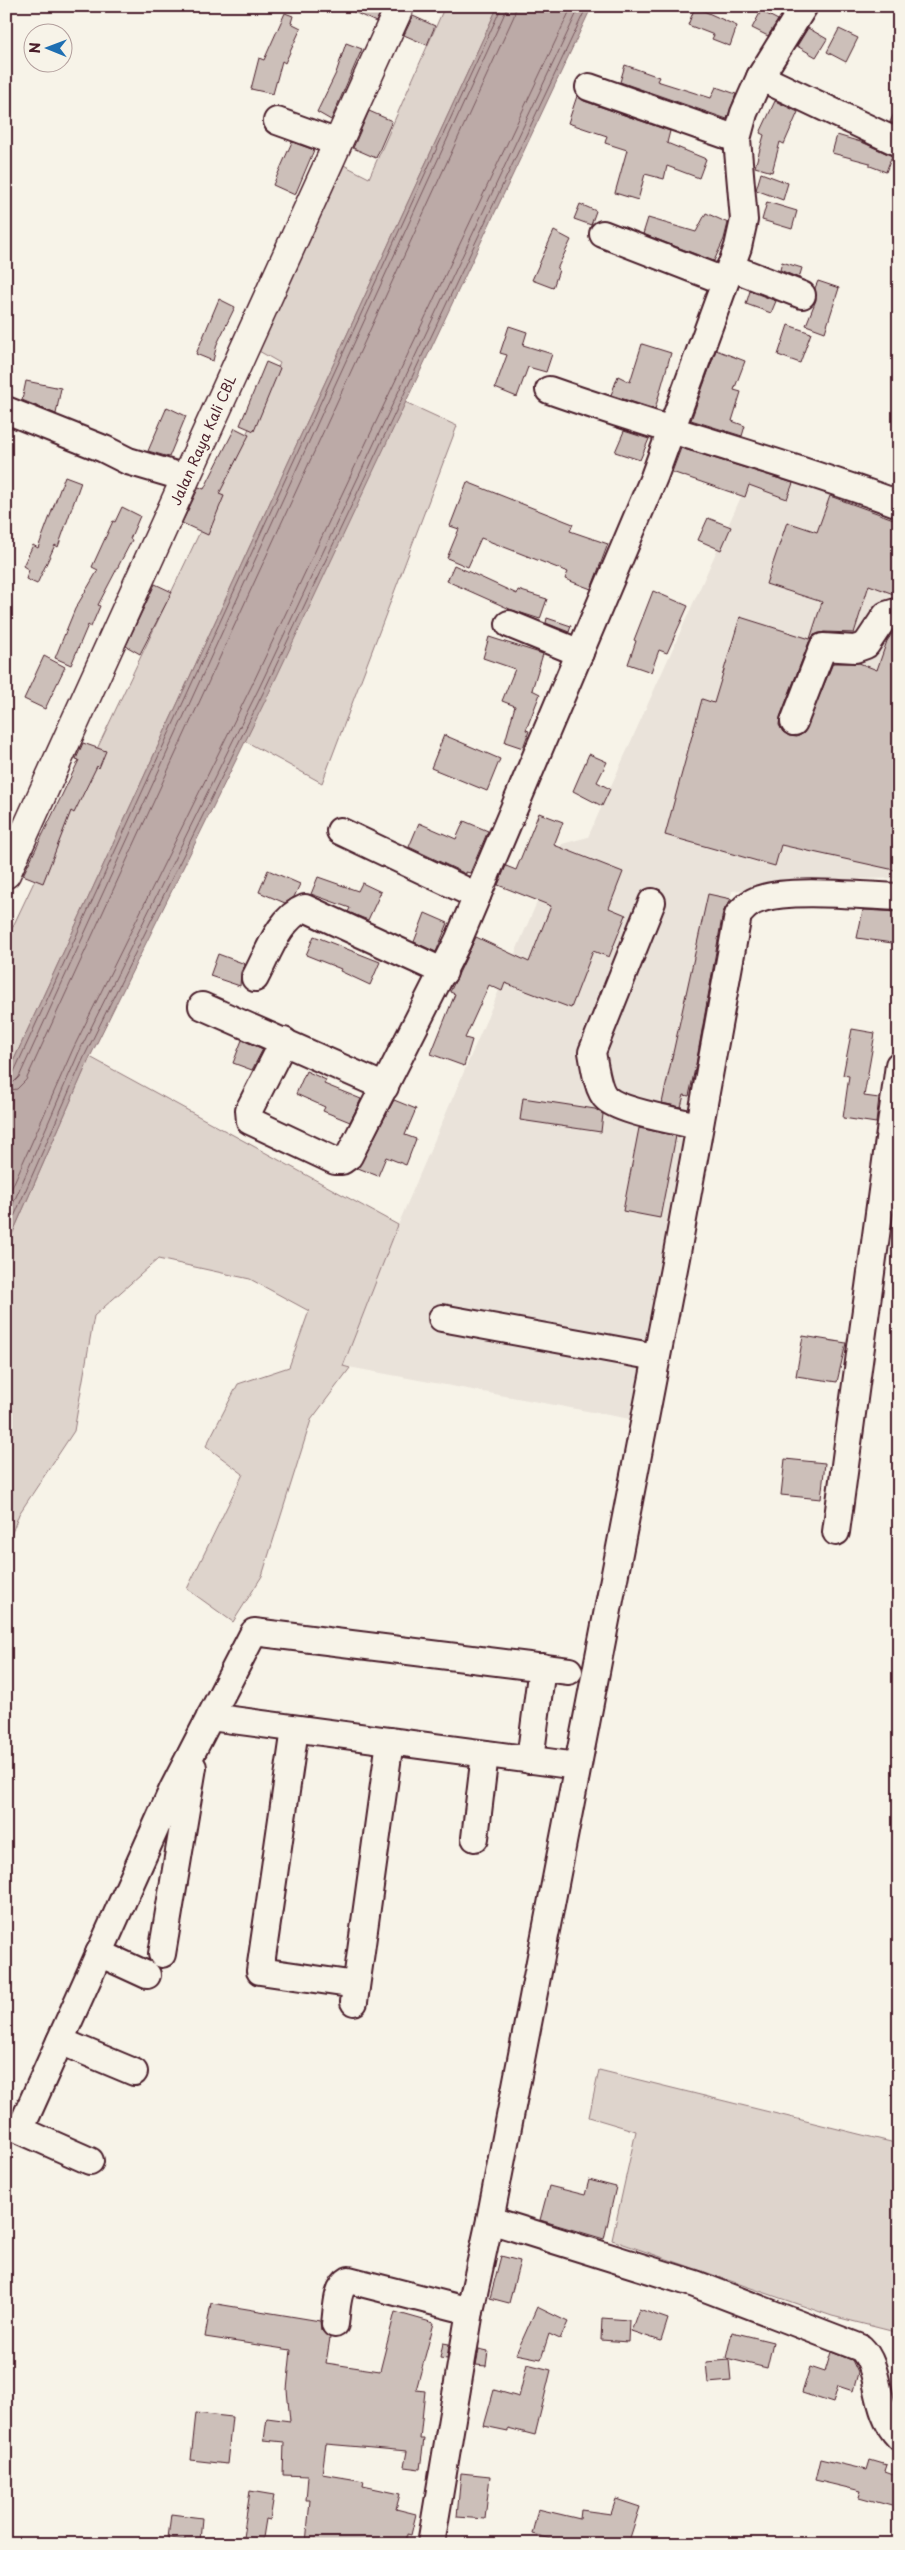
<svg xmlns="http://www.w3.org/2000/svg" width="905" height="2550" viewBox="0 0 905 2550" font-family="'Playpen Sans',sans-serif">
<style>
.built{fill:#eae3da}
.green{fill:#ded4cc;stroke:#947a7c}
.water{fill:#bcaaa7;stroke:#8e7275}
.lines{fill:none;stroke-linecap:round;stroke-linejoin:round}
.shore{stroke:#78575d;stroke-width:1}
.building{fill:#ccbfb9;stroke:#4a1f2b}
.minor-casing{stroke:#4a1f2b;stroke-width:30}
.major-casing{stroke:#4a1f2b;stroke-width:31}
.minor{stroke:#f7f3e8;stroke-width:26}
.major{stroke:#f7f3e8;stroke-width:28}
.labels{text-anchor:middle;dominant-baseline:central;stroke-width:4;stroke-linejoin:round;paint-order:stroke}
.street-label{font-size:14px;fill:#4a1f2b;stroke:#f7f3e8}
</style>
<rect width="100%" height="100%" fill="#f7f3e8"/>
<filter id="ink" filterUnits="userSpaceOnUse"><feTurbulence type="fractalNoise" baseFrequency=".02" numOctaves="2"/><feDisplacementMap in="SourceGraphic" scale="10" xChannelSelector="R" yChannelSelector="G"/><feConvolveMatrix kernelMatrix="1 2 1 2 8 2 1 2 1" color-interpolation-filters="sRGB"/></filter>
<g filter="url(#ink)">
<path class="built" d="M763,448L899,498V878L865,879L732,891L630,1419L343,1366L398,1225L562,844L588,837Z"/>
<g class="green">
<path d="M445,6H498L6,1077V941L280,363L250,346L328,157L369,178Z"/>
<path d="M405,402L457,426L322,783L245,741Z"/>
<path d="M90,1057L398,1225L343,1366L350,1368L311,1420L262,1576L233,1622L187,1589L243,1474L206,1446L238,1384L289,1367L309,1311L250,1279L158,1259L94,1316L74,1431L19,1514L6,1549V1248Z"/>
<path d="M599,2070L899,2144V2333L832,2316L612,2240L636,2131L589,2117Z"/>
</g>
<path class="water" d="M498,6H592L269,693L90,1057L6,1248V1077Z"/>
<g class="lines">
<g class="shore">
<path d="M6,1077L13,1074L502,6"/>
<path d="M6,1084L14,1082L19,1077L508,6"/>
<path d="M6,1091L17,1089L26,1080L514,16L516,6"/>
<path d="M6,1201L73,1049L252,685L572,6"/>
<path d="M6,1220L79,1052L259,688L580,6"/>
<path d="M6,1235L85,1055L264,691L587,6"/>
</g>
</g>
<g class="building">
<path d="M341,6H383L376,22Z"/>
<path d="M695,7L737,26L730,46L712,39L714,35L688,25Z"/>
<path d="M761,11L778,20L768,36L752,28Z"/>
<path d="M285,13L293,16L291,23L301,28L285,63L282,61L273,94L251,89L259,58L264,60Z"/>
<path d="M413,16L435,26L427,45L404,35Z"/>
<path d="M808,28L827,39L816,57L797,46Z"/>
<path d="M839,29L858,38L846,62L827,52Z"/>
<path d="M346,43L362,49L331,120L317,112L336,73Z"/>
<path d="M625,65L659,77L657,81L711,98L716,87L736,94L727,119L620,82Z"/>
<path d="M577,96L584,101L670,131L667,143L706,159L699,178L667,166L664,179L645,174L638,200L615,193L627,150L605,143L607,136L568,123Z"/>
<path d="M775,101L798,112L784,144L780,142L772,172L755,167L764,135L760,133Z"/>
<path d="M898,105H899V126L890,122Z"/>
<path d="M369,111L392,121L376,158L353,148Z"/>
<path d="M837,135L864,143L892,156L886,172L870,166V163L832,153Z"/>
<path d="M292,142L314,150L295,195L273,185Z"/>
<path d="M761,173L788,183L783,200L756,190Z"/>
<path d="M767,202L797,211L792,229L762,220Z"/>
<path d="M580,204L596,211L591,225L574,219Z"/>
<path d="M706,213L728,223L724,239L714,261L643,234L648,218L696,232Z"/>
<path d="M554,231L571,240L557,269L559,270L553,288L532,280Z"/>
<path d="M782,262L802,268L799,278L780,270Z"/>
<path d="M818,281L839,288L825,332L806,325L816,300L815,288Z"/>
<path d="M750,291L776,301L771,313L746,304Z"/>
<path d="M219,299L235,307L217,344L213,361L196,354Z"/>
<path d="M788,325L811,333L800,363L778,355Z"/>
<path d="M509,326L527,332L523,345L552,354L546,372L528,367L517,397L495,388L507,355L500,353Z"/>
<path d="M642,344L671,353L655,409L611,395L618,376L630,382Z"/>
<path d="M716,350L745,361L734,390L741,392L732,421L745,426L742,436L691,420Z"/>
<path d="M266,362L280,368L254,431L240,425Z"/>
<path d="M26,381L61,388L56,414L22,400Z"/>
<path d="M167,407L186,416L169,457L148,451Z"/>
<path d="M235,428L249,435L219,494L224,496L208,535L182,523L199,487L204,489Z"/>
<path d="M624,431L649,439L640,460L615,452Z"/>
<path d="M681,448L793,483L787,499L749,485L745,497L672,472Z"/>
<path d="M65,476L81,482L58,547L55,545L37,584L26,579L29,570L23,566L33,545L38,548Z"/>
<path d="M467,482L573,524L570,531L608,544L591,589L565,579L568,572L481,538L468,567L447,558L459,529L450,526Z"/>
<path d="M830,496L899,521V596L869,585L854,633L824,632L814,635L809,642L780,717L779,725L783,732L789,736L797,737L804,733L833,663H859L877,670L887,641L896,628L899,627V871L781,845L775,866L665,835L702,699L714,703L740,617L810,639L822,602L766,584L787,522L817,532Z"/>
<path d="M122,507L140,516L130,539L132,540L98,605L100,606L91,627L88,625L71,665L55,658L75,609L98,570L92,567L113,521L115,522Z"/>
<path d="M708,518L731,527L721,550L698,540Z"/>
<path d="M454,565L517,594L518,590L547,599L540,619L512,610L447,581Z"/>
<path d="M155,584L172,592L140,654L126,646Z"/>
<path d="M653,591L688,606L667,653L659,650L651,672L628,664L636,641L634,640Z"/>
<path d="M547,618L571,626L569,632L546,623Z"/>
<path d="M489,637L543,654L532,690L540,694L526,730L529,731L523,748L505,742L515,706L502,701L515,669L483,658Z"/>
<path d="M44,656L65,667L45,709L24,699Z"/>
<path d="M444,735L500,759L487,791L431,768Z"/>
<path d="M83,743L106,751L99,768L97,766L74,813L71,811L43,883L23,875L79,760L76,759Z"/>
<path d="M589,754L607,762L597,782L610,789L602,806L573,791Z"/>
<path d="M539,813L563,822L554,845L623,872L609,908L626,915L609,957L593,951L571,1008L505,983L502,991L489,985L465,1038L472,1040L464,1066L431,1054L455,994L450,992L476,937L529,962L551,906L498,885L506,866L516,870Z"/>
<path d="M464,821L488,831L470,873L466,872V874L409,847L419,823L456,839Z"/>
<path d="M268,870L300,884L294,897L285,903L259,892Z"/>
<path d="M318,877L358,891L362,883L381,892L368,920L348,912L350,908L311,894Z"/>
<path d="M708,894L731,899L723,912L696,1064L689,1096L684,1095L681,1107L662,1103Z"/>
<path d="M863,910L899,912V944L857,938Z"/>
<path d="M425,913L448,923L436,952L414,942Z"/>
<path d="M314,936L380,962L370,985L340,971L341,969L306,955Z"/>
<path d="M218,954L245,964L241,972L240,986L210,976Z"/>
<path d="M852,1029L875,1033L864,1096L879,1098L876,1123L843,1118L849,1076L843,1075Z"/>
<path d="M242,1040L263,1049L252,1070L233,1063Z"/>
<path d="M306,1071L326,1080L324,1084L361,1099L350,1122L323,1111L325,1107L296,1094Z"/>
<path d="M523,1098L595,1109L603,1114L601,1132L520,1120Z"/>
<path d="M394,1100L416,1109L405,1135L416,1139L406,1165L386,1157L378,1176L358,1168Z"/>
<path d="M639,1128L676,1136L660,1218L623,1211Z"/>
<path d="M803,1336L846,1343L837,1382L796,1376Z"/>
<path d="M785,1459L825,1463L821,1499L781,1495Z"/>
<path d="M589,2180L616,2187L604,2239L540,2220L549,2186L585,2195Z"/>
<path d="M501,2256L520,2261L509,2303L490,2298Z"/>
<path d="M211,2303L320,2321L321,2330L330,2338L326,2363L380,2371L395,2312L434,2323L416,2390L425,2391L420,2439H424L420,2469L404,2467L407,2451L326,2444L322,2474L364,2481L363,2486L400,2494L396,2509L416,2514L411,2535L407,2534L406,2544L306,2543L310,2500H306L308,2476L283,2475L284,2442L264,2440L267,2418L290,2421L287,2390L291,2350L205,2337Z"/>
<path d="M537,2307L568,2322L560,2339L549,2334L541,2359L516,2354Z"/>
<path d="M639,2309L668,2319L661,2341L631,2331Z"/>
<path d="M602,2318L629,2320L628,2342L601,2340Z"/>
<path d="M732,2332L773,2342L767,2368L726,2358Z"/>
<path d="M443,2343L449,2344L447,2359L440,2358Z"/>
<path d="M479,2349L488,2351L486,2366L476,2365Z"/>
<path d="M831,2352L852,2360L858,2373L853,2391L838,2386L833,2403L802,2393L810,2367L825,2372Z"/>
<path d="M729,2360L731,2381L708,2383L706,2362Z"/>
<path d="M527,2364L551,2370L535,2435L508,2428V2431L484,2426L494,2390L519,2397Z"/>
<path d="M196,2413L232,2417L227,2464L191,2460Z"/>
<path d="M820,2459L867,2470L870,2460L887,2465L885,2471L899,2476V2508L859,2497L861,2491L815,2480Z"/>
<path d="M461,2473L490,2476L485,2519L457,2517Z"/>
<path d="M250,2491L274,2495L270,2520L266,2519L262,2544H242Z"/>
<path d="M616,2499L640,2507L628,2544H571L532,2534L538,2509L580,2519L581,2510L611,2514Z"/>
<path d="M171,2514L202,2518L200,2541L168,2538Z"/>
</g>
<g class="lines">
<g class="minor-casing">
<g id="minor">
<path d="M760,77L899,143"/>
<path d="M589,87L737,139"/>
<path d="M277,121L338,143"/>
<path d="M603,234L724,281"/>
<path d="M730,267L802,295"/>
<path d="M549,390C665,431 784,461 899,504"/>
<path d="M6,410L104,449L128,461L186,478"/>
<path d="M509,624L580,653"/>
<path d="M794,722L823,647L855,649L866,645L886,615L899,611"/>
<path d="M340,831L477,896"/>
<path d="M652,902L592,1052C594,1064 598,1092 607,1099C622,1112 678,1121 699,1126"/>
<path d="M255,978C268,954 279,918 305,908L444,972"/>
<path d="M202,1006L385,1087"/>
<path d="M284,1041L249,1110L250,1121L335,1161H342L349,1156L458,941L654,477L738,247L744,220L737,139L744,113L760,77L804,6"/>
<path d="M442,1318L656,1357"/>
<path d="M836,1532L899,1065"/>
<path d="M210,1717L577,1766"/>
<path d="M295,1729L260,1971L356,1985"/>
<path d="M530,1760L542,1667"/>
<path d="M475,1838L485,1754"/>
<path d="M99,1953L147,1975"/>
<path d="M162,1954L193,1767"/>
<path d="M354,2002L390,1741"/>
<path d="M60,2041L134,2072"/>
<path d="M90,2161L20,2130L173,1789L254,1632L569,1671"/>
<path d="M490,2220L695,2284L861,2348C882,2368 873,2411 899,2437"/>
<path d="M335,2324C337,2311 336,2287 349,2280L470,2311"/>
<path d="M431,2544L470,2311L490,2220L676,1258L738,915C745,907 750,902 760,899C791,888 864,896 899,897"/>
</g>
</g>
<g class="major-casing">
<path id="major" d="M6,874L400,6"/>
</g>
<use href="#minor" class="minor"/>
<use href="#major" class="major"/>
</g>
</g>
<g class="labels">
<g class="street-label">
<text transform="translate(203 440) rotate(-66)">Jalan Raya Kali CBL</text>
</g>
</g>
<rect width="905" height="2550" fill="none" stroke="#f7f3e8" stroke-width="25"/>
<rect x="12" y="12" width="880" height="2525" fill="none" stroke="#4a1f2b" stroke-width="2" filter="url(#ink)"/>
<g transform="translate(48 48) rotate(271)"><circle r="24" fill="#f7f3e8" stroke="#b29e9c"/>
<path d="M0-4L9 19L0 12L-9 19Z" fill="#1f6fb2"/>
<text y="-8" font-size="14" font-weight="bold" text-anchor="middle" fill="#4a1f2b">N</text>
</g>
</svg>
